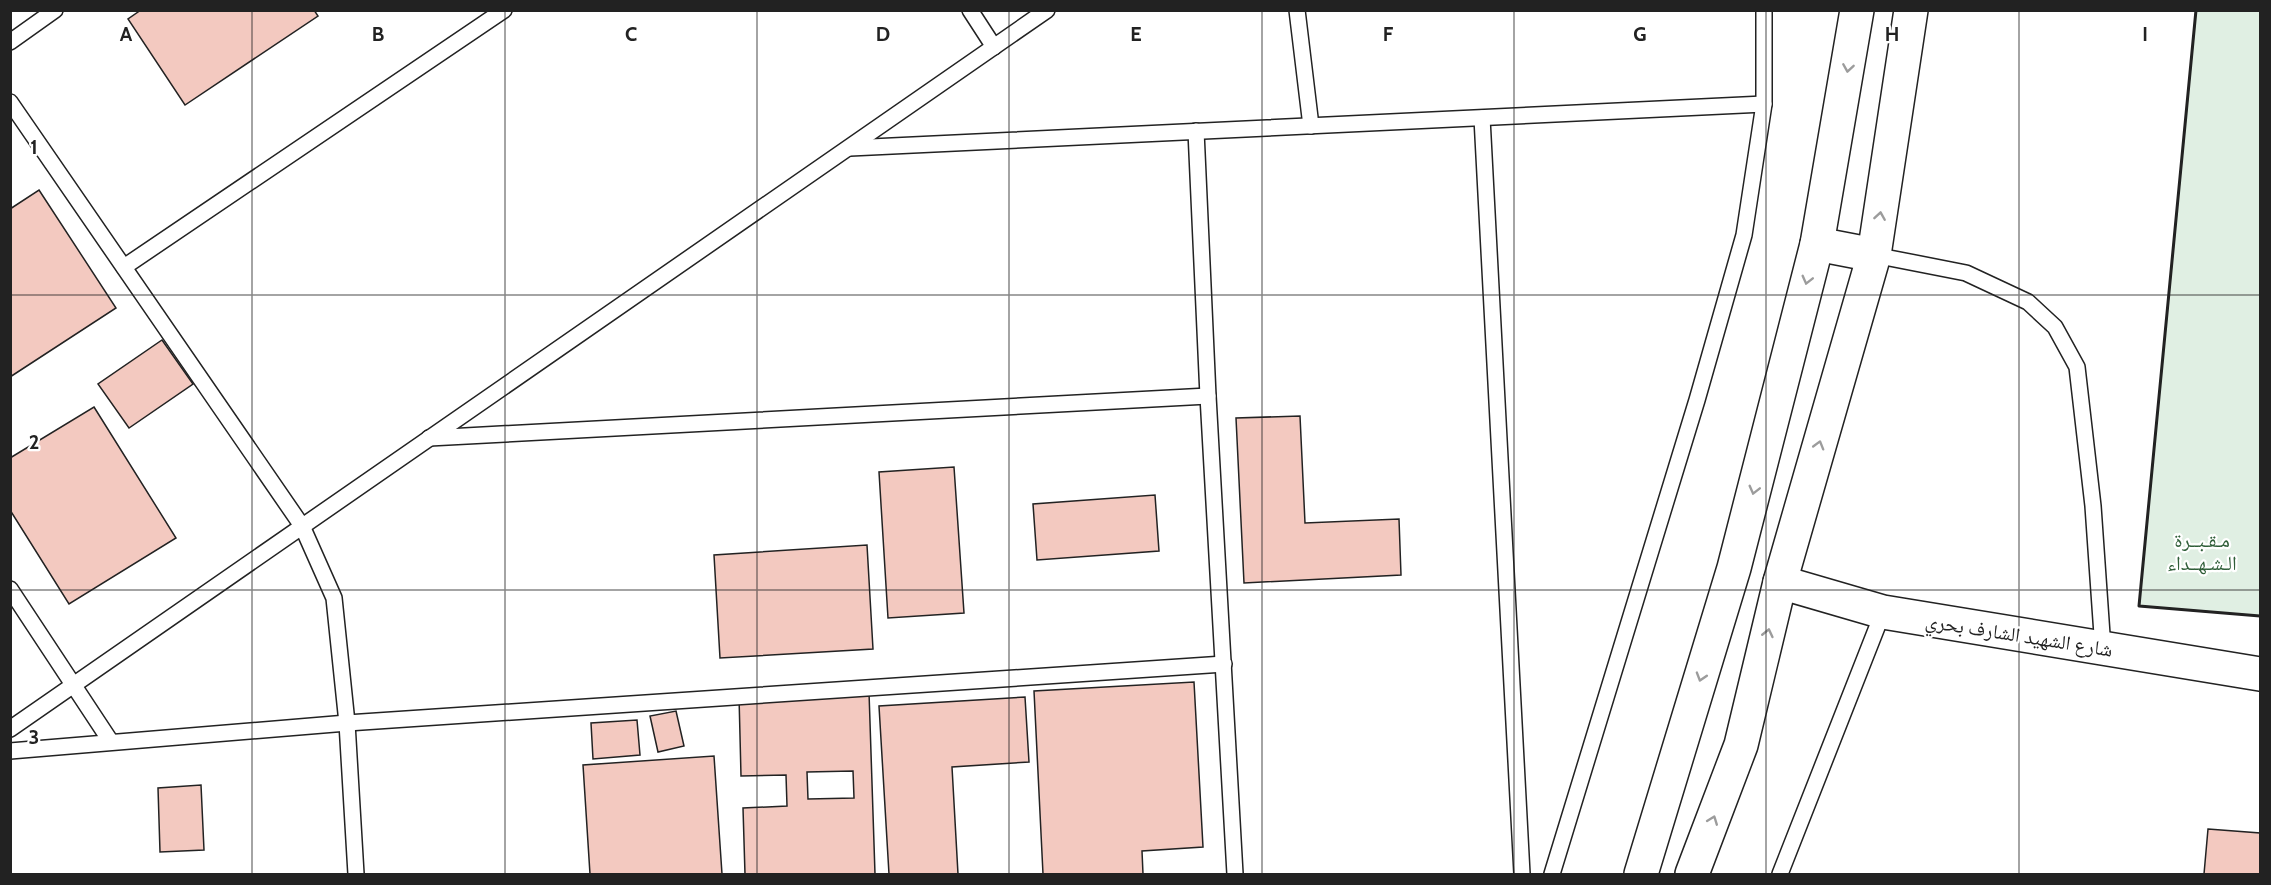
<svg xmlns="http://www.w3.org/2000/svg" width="2271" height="885" viewBox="0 0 2271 885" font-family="Cabin,'Noto Naskh Arabic',sans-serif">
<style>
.green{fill:#e0efe3;stroke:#6f6f6f;stroke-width:1.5}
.building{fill:#f3c9c0;stroke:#222;stroke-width:1.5;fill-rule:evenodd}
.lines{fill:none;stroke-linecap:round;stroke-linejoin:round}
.lane-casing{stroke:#222;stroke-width:18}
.secondary-casing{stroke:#222;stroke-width:36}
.primary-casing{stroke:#222;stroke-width:36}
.lane{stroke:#fff;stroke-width:15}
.secondary{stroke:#fff;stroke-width:33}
.primary{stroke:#fff;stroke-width:33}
.wall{stroke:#222;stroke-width:3}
.oneway{stroke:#9c9c9c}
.grid{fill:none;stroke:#222;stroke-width:1.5;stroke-opacity:0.55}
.labels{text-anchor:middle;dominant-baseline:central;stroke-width:4.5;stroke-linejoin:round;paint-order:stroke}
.park-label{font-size:20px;fill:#2f5e38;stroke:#fff}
.street-label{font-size:20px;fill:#222;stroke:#fff}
.grid-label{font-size:20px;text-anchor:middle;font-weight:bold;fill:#222;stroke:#fff;stroke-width:4.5;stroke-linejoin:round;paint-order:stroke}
</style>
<rect width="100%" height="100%" fill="#fff"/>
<path class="green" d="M2196,11H2260V616L2139,606Z"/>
<g class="building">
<path d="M141,10H314L318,16L185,105L128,19Z"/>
<path d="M39,190L116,308L10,377V209Z"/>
<path d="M162,340L193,384L129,428L98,384Z"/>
<path d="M94,407L176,538L69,604L10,510V458Z"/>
<path d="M1300,416L1305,523L1399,519L1401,575L1244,583L1236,418Z"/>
<path d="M954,467L964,613L888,618L879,472Z"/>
<path d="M1155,495L1159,551L1037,560L1033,504Z"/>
<path d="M867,545L873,649L720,658L714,555Z"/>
<path d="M1194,682L1203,847L1142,851L1143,874H1043L1034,691Z"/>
<path d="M869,692L875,874H745L743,808L787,806L786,775L741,776L739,696ZM853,771L854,798L808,799L807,772Z"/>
<path d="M1025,697L1029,762L952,767L958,874H889L879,706Z"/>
<path d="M676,711L684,746L658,752L650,716Z"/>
<path d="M637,720L640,755L593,759L591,723Z"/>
<path d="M714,756L722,874H590L583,765Z"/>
<path d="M201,785L204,850L160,852L158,788Z"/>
<path d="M2208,829L2260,833V874H2204Z"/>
</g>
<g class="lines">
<g class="lane-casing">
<g id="lane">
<path d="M970,10L994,47"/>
<path d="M1297,10L1311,126"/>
<path d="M10,42L55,10"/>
<path d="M10,102L302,526L334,598L347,723L356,874"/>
<path d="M1482,118L1522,874"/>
<path d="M1196,131L1208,396L1235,874"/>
<path d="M850,148L1764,104"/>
<path d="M1874,255L1966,273L2028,302L2055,327L2077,367L2093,506L2103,649"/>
<path d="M124,267L504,10"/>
<path d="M429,438L1208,396"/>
<path d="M10,589L111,742"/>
<path d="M10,729L1047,10"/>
<path d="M10,751L347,723L1224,664"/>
<path d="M1552,874L1697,400L1744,235L1764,104V10"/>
<path d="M1780,874L1883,612"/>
</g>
</g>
<g class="secondary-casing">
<path id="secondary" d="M1780,582L1883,612L2260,674"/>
</g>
<g class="primary-casing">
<g id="primary">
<path d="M1817,244L1874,255"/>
<path d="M1641,874L1734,568L1817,244L1857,10"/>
<path d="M1692,874L1741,745L1780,582L1874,255L1911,10"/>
</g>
</g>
<use href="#lane" class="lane"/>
<use href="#secondary" class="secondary"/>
<use href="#primary" class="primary"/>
<path class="wall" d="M2196,10L2139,606L2260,616"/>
</g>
<defs><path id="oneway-chevron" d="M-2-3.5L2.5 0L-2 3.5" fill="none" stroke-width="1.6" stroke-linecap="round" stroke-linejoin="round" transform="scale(1.5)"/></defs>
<g class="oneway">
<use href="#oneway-chevron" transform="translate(1848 68) rotate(99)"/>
<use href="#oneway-chevron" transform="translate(1880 216) rotate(-81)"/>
<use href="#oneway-chevron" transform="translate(1807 280) rotate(104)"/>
<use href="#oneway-chevron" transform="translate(1819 445) rotate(-74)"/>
<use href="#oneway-chevron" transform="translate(1754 490) rotate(104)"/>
<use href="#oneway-chevron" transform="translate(1768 633) rotate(-77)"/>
<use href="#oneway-chevron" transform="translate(1701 677) rotate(107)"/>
<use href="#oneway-chevron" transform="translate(1713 820) rotate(-69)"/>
</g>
<path class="grid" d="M252,10V874M505,10V874M757,10V874M1009,10V874M1262,10V874M1514,10V874M1766,10V874M2019,10V874M10,295H2260M10,590H2260"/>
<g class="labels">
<g class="park-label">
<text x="2202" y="540">مـقـبــرة<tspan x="2202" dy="23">الـشـهــداء</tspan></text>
</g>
<g class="street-label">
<text transform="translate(2019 635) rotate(9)">شارع الشهيد الشارف بحري</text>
</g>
</g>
<g class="grid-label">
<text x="126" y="41">A</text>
<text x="378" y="41">B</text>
<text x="631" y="41">C</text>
<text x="883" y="41">D</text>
<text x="1136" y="41">E</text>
<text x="1388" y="41">F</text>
<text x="1640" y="41">G</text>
<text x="1892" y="41">H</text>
<text x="2145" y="41">I</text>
<text x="34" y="154">1</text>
<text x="34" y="449">2</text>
<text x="34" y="744">3</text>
</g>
<rect width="2271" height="885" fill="none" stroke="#222222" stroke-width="24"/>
</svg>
